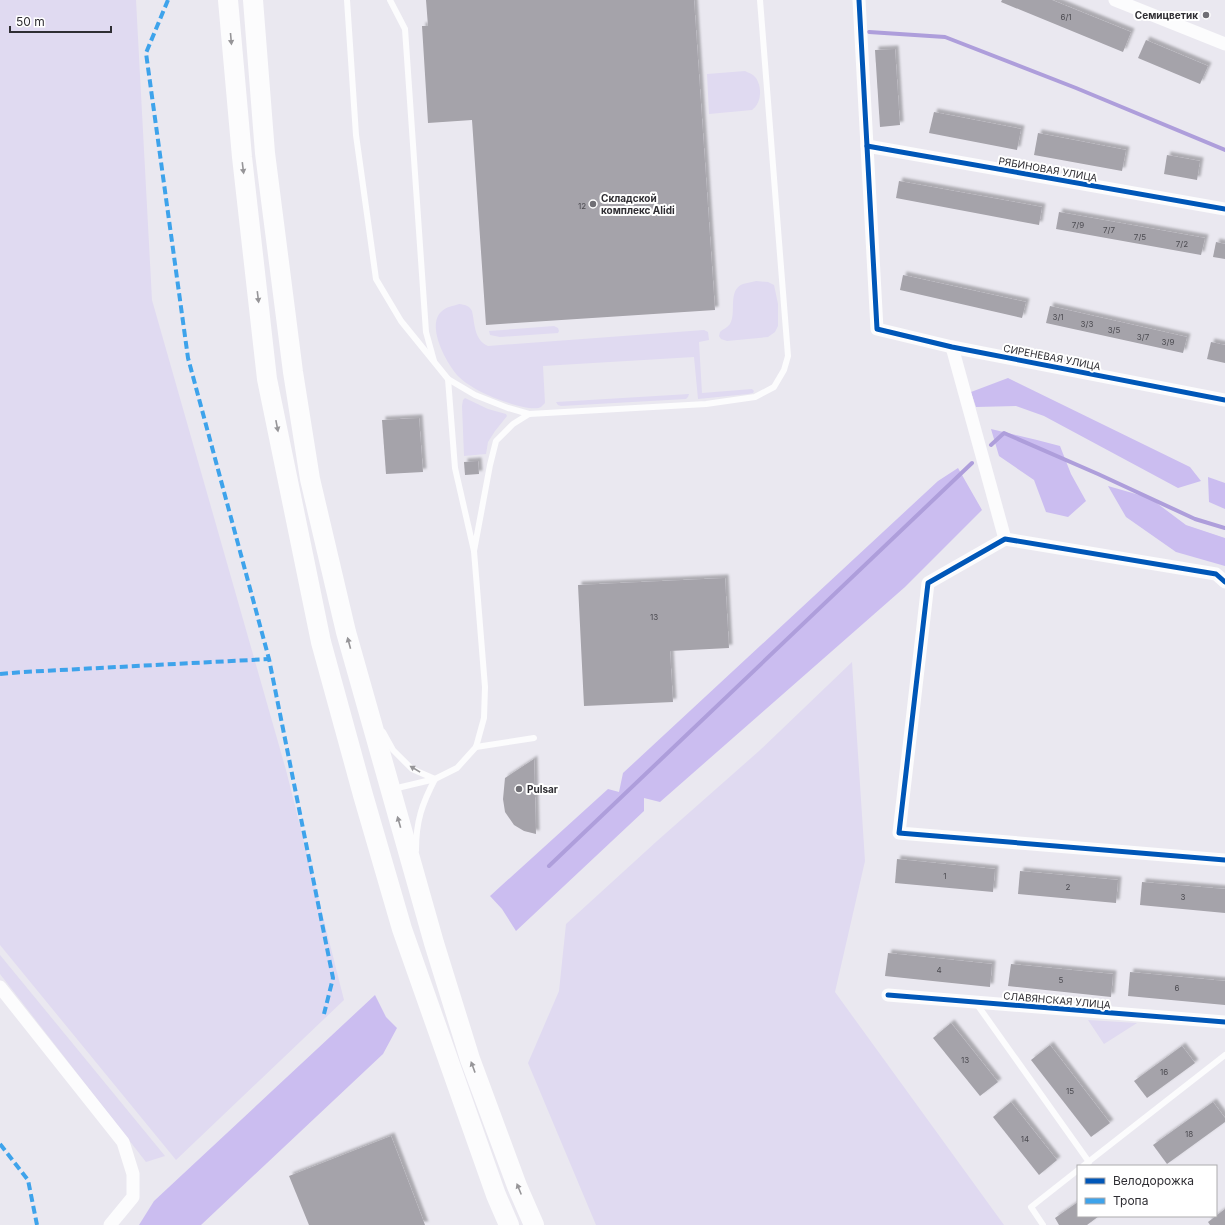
<svg xmlns="http://www.w3.org/2000/svg" width="1225" height="1225" viewBox="0 0 1225 1225" font-family="Inter,sans-serif">
<style>
.green{fill:#e0daf1}
.forest{fill:#cbbdf0}
.lines{fill:none;stroke-linecap:round;stroke-linejoin:round}
.stream{stroke:#ae9edb;stroke-width:4}
.building{fill:#a5a3aa;filter:url(#shadow)}
.lane{stroke:#fcfcfd;stroke-width:6}
.street{stroke:#fcfcfd;stroke-width:13}
.primary{stroke:#fcfcfd;stroke-width:20}
.quiet{stroke:#3ea3eb;stroke-width:4;stroke-dasharray:8 4;stroke-linecap:butt}
.cycleway-casing{stroke:#fff;stroke-width:8}
.cycleway{stroke:#0057b8;stroke-width:5}
.oneway{fill:#969598}
.poi-dot{fill:#706f75;stroke:#fff;stroke-width:1.5}
.labels{text-anchor:middle;dominant-baseline:central;stroke-width:4;stroke-linejoin:round;paint-order:stroke}
.number-label{font-size:8px;fill:#4c4b51}
.poi-label{font-size:10px;font-weight:bold;fill:#2f2e33;stroke:#fff;text-anchor:start}
.street-label{font-size:10px;fill:#2f2e33;stroke:#fff}
</style>
<defs>
<filter id="shadow"><feDropShadow dx="3.5" dy="-3.5" stdDeviation="1" flood-color="#0004"/></filter>
</defs>
<rect width="100%" height="100%" fill="#eae8f0"/>
<g class="green">
<path d="M0,0H136L152,300L286,770L344,1000L176,1160L0,945Z"/>
<path d="M745,71C749,73 753,74 756,78C762,87 762,103 752,110L709,114L707,74Z"/>
<path d="M756,281L768,282L774,285L778,304V326L775,332L768,337L727,341L721,339L719,336L720,332C723,329 727,328 730,324C737,313 727,290 743,284C747,283 752,282 756,281Z"/>
<path d="M459,304C465,305 469,305 472,311C475,324 474,340 488,346L704,330L708,332L709,340L699,342L702,393L752,389L754,391L753,393L748,394L698,399L694,357L543,366L545,403C544,404 542,406 541,407C530,413 484,395 474,388C469,385 463,381 459,377C447,365 425,325 442,311C446,307 453,306 459,304Z"/>
<path d="M554,326L558,328L559,331L558,333L500,337L490,335L489,331Z"/>
<path d="M689,394L688,397L686,399L561,406L558,405L556,402Z"/>
<path d="M465,398L488,409L506,414L507,416L495,431L488,442L486,454L464,456L462,406L463,400Z"/>
<path d="M852,662L865,861L835,992L1004,1225H596L528,1063L559,991L566,924L657,841L759,751Z"/>
<path d="M0,955L165,1156L146,1162L0,974Z"/>
<path d="M1088,1020L1137,1023L1104,1044Z"/>
</g>
<g class="forest">
<path d="M1008,378L1190,467L1201,481L1178,488L1044,416L1016,406L976,407L971,392Z"/>
<path d="M991,429L1037,440L1060,446L1071,474L1086,501L1068,517L1046,512L1034,480L999,456Z"/>
<path d="M958,468L982,510L905,587L660,802L644,798V811L516,931L502,909L490,896L608,789L619,792L623,773L938,481Z"/>
<path d="M1208,477L1225,483V509L1209,502Z"/>
<path d="M1108,486L1150,498L1186,525L1225,538V566L1176,552L1126,517Z"/>
<path d="M375,995L386,1017L397,1028L383,1054L201,1225H139L154,1201Z"/>
</g>
<g class="lines">
<g class="stream">
<path d="M869,32L945,37L1076,88L1225,150"/>
<path d="M991,445L1004,433L1098,474L1195,519L1225,528"/>
<path d="M549,866L972,463"/>
</g>
</g>
<g class="building">
<path d="M426,0H694L715,310L486,325L472,120L428,123L422,26H428Z"/>
<path d="M1002,0H1052L1131,32L1123,52L1001,2Z"/>
<path d="M1146,40L1208,66L1200,84L1138,58Z"/>
<path d="M895,49L900,125L880,127L875,50Z"/>
<path d="M934,112L1021,129L1017,150L929,133Z"/>
<path d="M1038,133L1126,150L1122,171L1034,155Z"/>
<path d="M1167,155L1200,161L1197,180L1164,174Z"/>
<path d="M899,181L1042,207L1039,225L896,198Z"/>
<path d="M1059,212L1205,238L1201,255L1056,229Z"/>
<path d="M1216,242L1225,244V259L1213,257Z"/>
<path d="M903,275L1026,302L1022,318L900,290Z"/>
<path d="M1050,306L1187,337L1183,353L1046,323Z"/>
<path d="M1211,342L1225,345V363L1207,359Z"/>
<path d="M419,418L423,472L386,474L382,420Z"/>
<path d="M478,461L479,474L465,475L464,462Z"/>
<path d="M725,578L729,648L670,651L673,702L584,706L578,585Z"/>
<path d="M534,759L536,834L524,831L514,825L505,812L503,799L505,778Z"/>
<path d="M897,859L995,869L993,892L895,883Z"/>
<path d="M1020,871L1118,880L1116,903L1018,894Z"/>
<path d="M1142,882L1225,889V913L1140,905Z"/>
<path d="M888,953L992,964L990,987L885,976Z"/>
<path d="M1011,964L1113,974L1111,997L1008,986Z"/>
<path d="M1130,972L1225,981V1005L1128,996Z"/>
<path d="M951,1023L998,1082L980,1096L933,1038Z"/>
<path d="M1050,1045L1110,1123L1091,1137L1031,1060Z"/>
<path d="M1182,1046L1195,1063L1147,1098L1134,1081Z"/>
<path d="M1011,1102L1057,1160L1039,1175L993,1117Z"/>
<path d="M1213,1102L1225,1118V1122L1167,1164L1153,1145Z"/>
<path d="M391,1136L425,1225H309L289,1176Z"/>
<path d="M1078,1202V1216H1099L1087,1225H1059L1055,1218Z"/>
<path d="M1225,1209V1225H1210L1208,1222Z"/>
</g>
<g class="lines">
<g class="lane">
<path d="M347,0L356,135L376,279L401,321L448,379L475,395L508,408L529,414"/>
<path d="M390,0L405,29L426,332L434,361"/>
<path d="M448,379L455,468L474,551L490,465L496,441L513,424L529,414L706,404L755,397L774,387L784,370L788,356L760,0"/>
<path d="M383,732L393,750L412,769L435,779C422,804 416,821 416,850"/>
<path d="M476,747L534,738"/>
<path d="M393,789L435,779L457,768L476,747L484,718L485,687L474,551"/>
<path d="M976,1003L1089,1162"/>
<path d="M1083,1166L1225,1055"/>
<path d="M1043,1225L1031,1207L1078,1170"/>
</g>
<g class="street">
<path d="M859,0L877,329L952,347L1225,400"/>
<path d="M1115,0L1225,44"/>
<path d="M867,146L1225,209"/>
<path d="M952,347L1005,539"/>
<path d="M1225,582L1216,574L1005,539L928,583L899,833L1225,860"/>
<path d="M0,987L123,1142L133,1174V1197L110,1225"/>
<path d="M888,995L1225,1022"/>
</g>
<g class="primary">
<path d="M228,0L242,157L267,379L321,642L363,795L402,929L496,1195L509,1225"/>
<path d="M253,0L265,153L293,372L310,479L346,632L434,943L470,1059L517,1186L534,1225"/>
</g>
<g class="quiet">
<path d="M168,0L146,53L188,358L269,659L333,978L324,1014"/>
<path d="M0,674L23,672L269,659"/>
<path d="M0,1144L28,1180L37,1225"/>
</g>
<g class="cycleway-casing">
<g id="cycleway">
<path d="M859,0L877,329L952,347L1225,400"/>
<path d="M867,146L1225,209"/>
<path d="M1225,582L1216,574L1005,539L928,583L899,833L1225,860"/>
<path d="M888,995L1225,1022"/>
</g>
</g>
<use href="#cycleway" class="cycleway"/>
</g>
<defs><path id="oneway-solid" d="M-6-.8H1V-3.2L6.5 0L1 3.2V.8H-6Z"/></defs>
<g class="oneway">
<use href="#oneway-solid" transform="translate(231 39) rotate(85)"/>
<use href="#oneway-solid" transform="translate(243 168) rotate(83)"/>
<use href="#oneway-solid" transform="translate(258 297) rotate(83)"/>
<use href="#oneway-solid" transform="translate(277 426) rotate(79)"/>
<use href="#oneway-solid" transform="translate(349 643) rotate(-105)"/>
<use href="#oneway-solid" transform="translate(415 769) rotate(-149)"/>
<use href="#oneway-solid" transform="translate(399 822) rotate(-106)"/>
<use href="#oneway-solid" transform="translate(473 1067) rotate(-110)"/>
<use href="#oneway-solid" transform="translate(519 1189) rotate(-112)"/>
</g>
<g class="poi-dot">
<circle cx="1206" cy="15" r="4"/>
<circle cx="593" cy="204" r="4"/>
<circle cx="519" cy="789" r="4"/>
</g>
<g class="labels">
<g class="number-label">
<text x="1066" y="17">6/1</text>
<text x="582" y="206">12</text>
<text x="1078" y="225">7/9</text>
<text x="1109" y="230">7/7</text>
<text x="1140" y="237">7/5</text>
<text x="1182" y="244">7/2</text>
<text x="1058" y="317">3/1</text>
<text x="1087" y="324">3/3</text>
<text x="1114" y="330">3/5</text>
<text x="1143" y="337">3/7</text>
<text x="1168" y="342">3/9</text>
<text x="654" y="617">13</text>
<text x="945" y="876">1</text>
<text x="1068" y="887">2</text>
<text x="1183" y="897">3</text>
<text x="939" y="970">4</text>
<text x="1061" y="980">5</text>
<text x="1177" y="988">6</text>
<text x="965" y="1060">13</text>
<text x="1164" y="1072">16</text>
<text x="1070" y="1091">15</text>
<text x="1189" y="1134">18</text>
<text x="1025" y="1139">14</text>
</g>
<g class="poi-label">
<text x="1198" y="15" text-anchor="end">Семицветик</text>
<text x="601" y="198">Складской<tspan x="601" dy="12">комплекс Alidi</tspan></text>
<text x="527" y="789">Pulsar</text>
</g>
<g class="street-label">
<text transform="translate(1048 169) rotate(10)">РЯБИНОВАЯ УЛИЦА</text>
<text transform="translate(1052 357) rotate(11)">СИРЕНЕВАЯ УЛИЦА</text>
<text transform="translate(1057 1000) rotate(5)">СЛАВЯНСКАЯ УЛИЦА</text>
</g>
</g>
<rect x="1077" y="1165" width="140" height="52" fill="#ffffff" stroke="#acabad"/>
<rect x="1085" y="1178" width="20" height="6" fill="#0057b8" stroke="#acabad"/>
<text x="1113" y="1185" font-size="12" fill="#2f2e33">Велодорожка</text>
<rect x="1085" y="1198" width="20" height="6" fill="#3ea3eb" stroke="#acabad"/>
<text x="1113" y="1205" font-size="12" fill="#2f2e33">Тропа</text>
<path d="M10 26v6h101v-6" fill="none" stroke="#2f2e33" stroke-width="2"/>
<text x="16" y="26" font-size="12" fill="#2f2e33" stroke="#ffffff" stroke-width="3" paint-order="stroke">50 m</text>
</svg>
